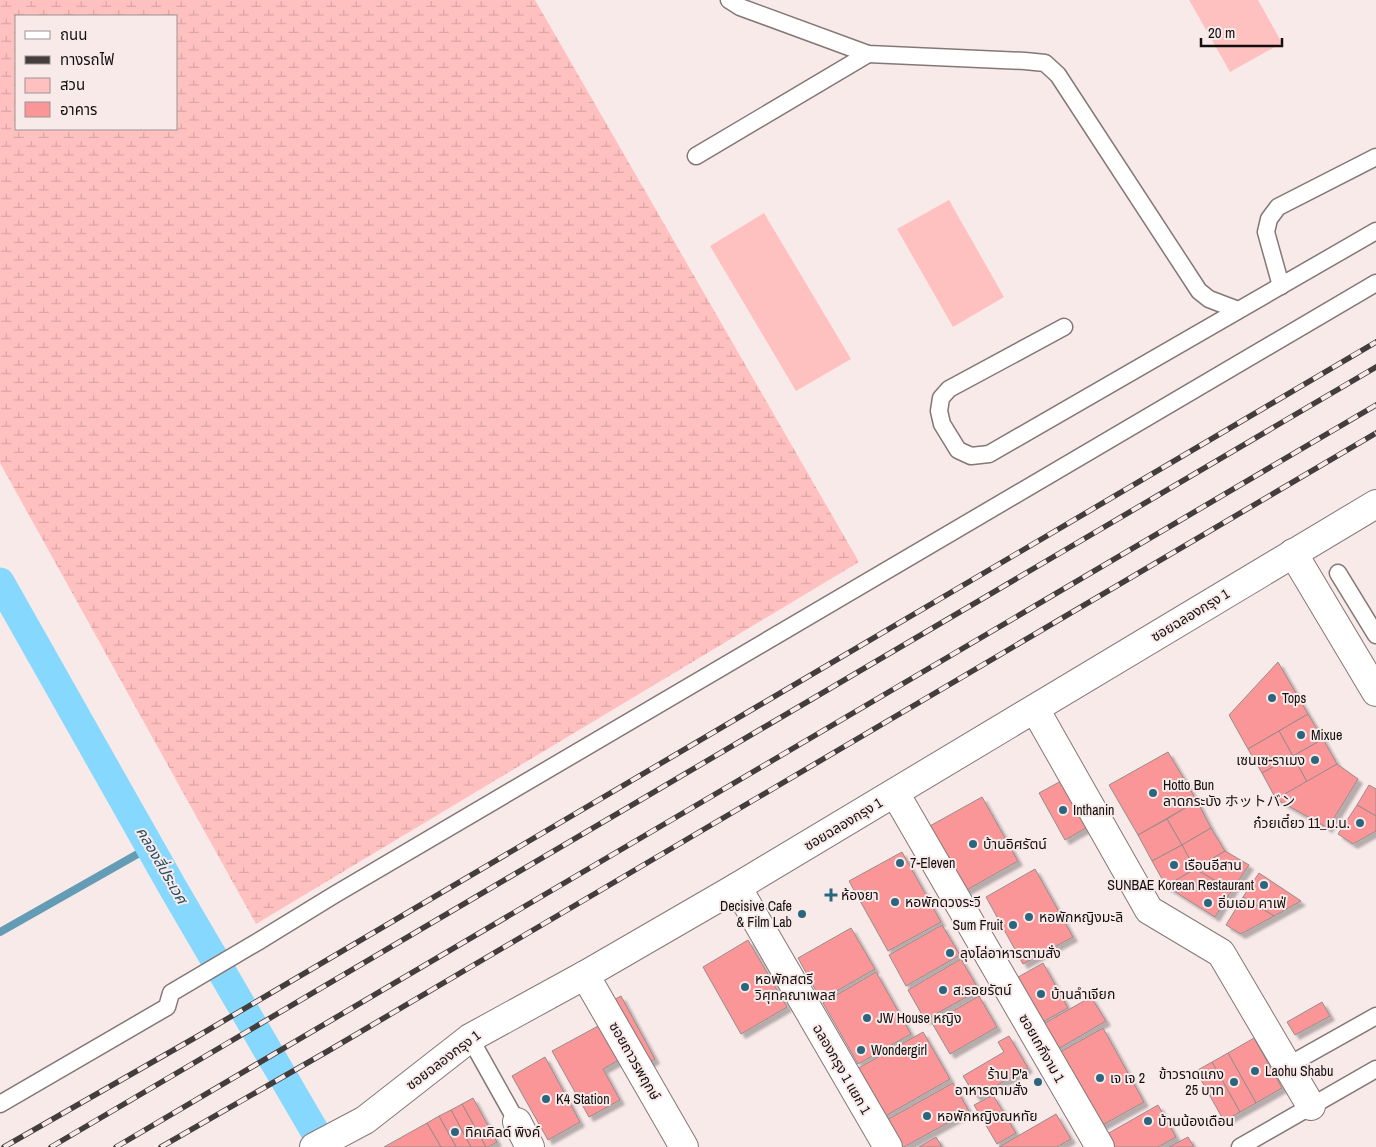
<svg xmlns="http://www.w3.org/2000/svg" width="1376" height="1147" viewBox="0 0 1376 1147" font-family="'Archivo Narrow','Noto Sans JP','Noto Sans Thai',sans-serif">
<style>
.wetland{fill:url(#wetland-marsh);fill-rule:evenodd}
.green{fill:#ffc1c0}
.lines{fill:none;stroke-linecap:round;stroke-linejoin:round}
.stream{stroke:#649cb6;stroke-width:8}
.canal{stroke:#86d8fe;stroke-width:29}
.building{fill:#fa9697;stroke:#998c8b;filter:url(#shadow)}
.lane-casing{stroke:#847877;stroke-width:19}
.street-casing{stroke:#847877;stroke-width:30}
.lane{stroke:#fff;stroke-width:16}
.street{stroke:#fff;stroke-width:28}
.rail-casing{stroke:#443d3d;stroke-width:5.5}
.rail{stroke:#f9eaea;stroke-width:4;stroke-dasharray:11;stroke-linecap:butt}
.poi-dot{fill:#2b657e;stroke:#f9eaea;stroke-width:2}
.labels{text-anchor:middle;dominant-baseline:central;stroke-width:4;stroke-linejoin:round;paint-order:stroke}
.street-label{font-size:14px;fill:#140f0f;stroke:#f9eaea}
.poi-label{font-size:14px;fill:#140f0f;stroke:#f9eaea;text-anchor:start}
.water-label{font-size:15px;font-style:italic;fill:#1f4d61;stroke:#f9eaea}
</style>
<defs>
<pattern id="wetland-marsh" width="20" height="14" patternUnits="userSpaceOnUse" patternTransform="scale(1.25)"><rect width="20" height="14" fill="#ffc1c0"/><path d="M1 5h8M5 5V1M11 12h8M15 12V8" fill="none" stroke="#daa5a4"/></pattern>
<filter id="shadow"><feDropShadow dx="4.5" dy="4.5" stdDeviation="1" flood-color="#0004"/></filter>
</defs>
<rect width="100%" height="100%" fill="#f9eaea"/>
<path class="wetland" d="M0,0H535L859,562L256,924L0,463ZM16,16H176V129H16Z"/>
<g class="green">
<path d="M1189,0H1258L1282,43L1230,72Z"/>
<path d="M949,200L1004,297L953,327L897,229Z"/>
<path d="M764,213L851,359L796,391L710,246Z"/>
</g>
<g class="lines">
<path class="stream" d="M0,932L150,847"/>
<path class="canal" d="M0,582L173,888L324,1147"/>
</g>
<g class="building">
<path d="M1278,662L1308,714L1248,749L1229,715Z"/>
<path d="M1308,714L1323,739L1293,756L1279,731Z"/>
<path d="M1279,731L1293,756L1262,773L1248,749Z"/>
<path d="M1323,739L1337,764L1307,782L1293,756Z"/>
<path d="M1168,752L1197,801L1138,835L1109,785Z"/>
<path d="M1293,756L1307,782L1276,799L1262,773Z"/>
<path d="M1337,764L1358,779L1328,828L1276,799Z"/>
<path d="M1061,781L1086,828L1065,840L1039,793Z"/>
<path d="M1369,785L1376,789V816L1357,805Z"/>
<path d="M982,797L1018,861L963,892L928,827Z"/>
<path d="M1197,801L1211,828L1182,845L1167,819Z"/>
<path d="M1357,805L1376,816V831L1353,844L1338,834Z"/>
<path d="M1167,819L1182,845L1152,861L1138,835Z"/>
<path d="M1211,828L1225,851L1195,869L1182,845Z"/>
<path d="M1182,845L1195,869L1166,886L1152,861Z"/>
<path d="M1225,851L1249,865L1232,890L1195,869Z"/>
<path d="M902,852L941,922L888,951L849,881Z"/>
<path d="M1035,869L1073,937L1023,964L986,897Z"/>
<path d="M1195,869L1232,890L1215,917L1166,886Z"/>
<path d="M1259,873L1301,901L1274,916L1243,897Z"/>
<path d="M1243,897L1274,916L1241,934L1226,925Z"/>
<path d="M942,925L960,955L906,986L889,955Z"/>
<path d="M851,928L875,969L821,1000L798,958Z"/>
<path d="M748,940L787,1007L741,1034L703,967Z"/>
<path d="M961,959L979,990L925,1020L908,990Z"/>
<path d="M1043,963L1068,1008L1039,1024L1013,980Z"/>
<path d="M876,972L911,1034L858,1064L823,1003Z"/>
<path d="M621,996L655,1059L642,1067L606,1004Z"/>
<path d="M979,996L997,1027L950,1054L932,1023Z"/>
<path d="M1091,997L1106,1021L1053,1052L1038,1027Z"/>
<path d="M1322,1002L1330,1016L1295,1035L1287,1022Z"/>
<path d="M600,1025L619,1060L603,1069L620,1100L589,1117L552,1051Z"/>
<path d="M1103,1028L1144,1102L1097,1128L1055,1055Z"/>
<path d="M923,1032L950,1079L882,1118L855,1070Z"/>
<path d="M1009,1036L1028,1068L976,1097L963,1076L1004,1052L998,1042Z"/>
<path d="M1254,1038L1282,1088L1256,1103L1228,1053Z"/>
<path d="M1228,1053L1256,1103L1240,1112L1212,1062Z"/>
<path d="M545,1057L580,1122L548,1140L512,1076Z"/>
<path d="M1212,1062L1240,1112L1224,1121L1196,1071Z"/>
<path d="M953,1083L969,1111L904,1147H900L885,1121Z"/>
<path d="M993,1095L1016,1133L997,1144L974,1105Z"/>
<path d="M473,1098L497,1142L488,1147H486L462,1104Z"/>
<path d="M462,1104L486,1147H471L451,1110Z"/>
<path d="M1158,1105L1176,1137L1158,1147H1105L1100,1138Z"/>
<path d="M451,1110L471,1147H456L439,1116Z"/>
<path d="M1056,1114L1071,1139L1057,1147H999Z"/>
<path d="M439,1116L456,1147H441L427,1123Z"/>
<path d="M427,1123L441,1147H384Z"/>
<path d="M936,1137L942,1147H919Z"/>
<path d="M1188,1137L1194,1147H1169Z"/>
</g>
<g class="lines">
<g class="lane-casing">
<g id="lane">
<path d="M729,0L740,7L868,54L1025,61L1045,63L1058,75L1199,291L1209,299L1238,310"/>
<path d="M696,156L868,54"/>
<path d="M1281,286L1266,232L1269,219L1278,207L1376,157"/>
<path d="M1064,327L949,389L941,398L939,411L942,424L958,450L971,456L989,454L1376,231"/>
<path d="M1338,573L1376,635"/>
<path d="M470,1038L517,1122"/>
<path d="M1287,1066L1376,1016"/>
<path d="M0,1104L167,1007L171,993L259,941L334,895L1376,283"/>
<path d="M1240,1147L1376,1069"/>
</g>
</g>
<g class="street-casing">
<g id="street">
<path d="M1293,553L1376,692"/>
<path d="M1035,709L1149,910L1221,953L1311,1106"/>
<path d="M895,793L1100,1147"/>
<path d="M737,887L888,1147"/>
<path d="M585,975L684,1147"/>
<path d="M517,1122L530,1147"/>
<path d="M314,1147L365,1120L470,1038L585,975L737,887L1376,504"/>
</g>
</g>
<use href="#lane" class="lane"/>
<use href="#street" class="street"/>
<g class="rail-casing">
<g id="rail">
<path d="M4,1147L198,1036L1376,342"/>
<path d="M51,1147L1376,367"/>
<path d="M116,1147L1376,405"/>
<path d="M161,1147L328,1051L1376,433"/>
</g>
</g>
<use href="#rail" class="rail"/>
</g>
<g class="poi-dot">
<circle cx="1272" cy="698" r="5"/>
<circle cx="1301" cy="735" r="5"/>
<circle cx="1315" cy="760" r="5"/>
<circle cx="1153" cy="793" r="5"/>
<circle cx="1063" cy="810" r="5"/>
<circle cx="1360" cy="823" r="5"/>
<circle cx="973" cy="844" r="5"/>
<circle cx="900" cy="863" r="5"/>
<circle cx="1174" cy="865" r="5"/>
<circle cx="1264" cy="885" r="5"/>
<path d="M828.5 887.5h5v5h5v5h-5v5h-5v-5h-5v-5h5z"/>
<circle cx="895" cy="902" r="5"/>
<circle cx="1208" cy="903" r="5"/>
<circle cx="802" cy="914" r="5"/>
<circle cx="1029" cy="917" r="5"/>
<circle cx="1013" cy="925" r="5"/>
<circle cx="950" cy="953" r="5"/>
<circle cx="745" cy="987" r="5"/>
<circle cx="943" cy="990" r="5"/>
<circle cx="1041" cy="994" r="5"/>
<circle cx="867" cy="1018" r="5"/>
<circle cx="861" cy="1050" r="5"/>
<circle cx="1255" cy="1071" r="5"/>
<circle cx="1100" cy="1078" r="5"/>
<circle cx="1038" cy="1082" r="5"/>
<circle cx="1234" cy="1082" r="5"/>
<circle cx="546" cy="1099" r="5"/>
<circle cx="927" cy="1116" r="5"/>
<circle cx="1148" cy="1121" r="5"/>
<circle cx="455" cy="1132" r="5"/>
</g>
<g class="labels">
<g class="street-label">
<text transform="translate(1190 615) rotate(-31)">ซอยฉลองกรุง 1</text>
<text transform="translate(843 824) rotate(-31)">ซอยฉลองกรุง 1</text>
<text transform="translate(1042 1048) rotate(60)">ซอยเกกีงาม 1</text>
<text transform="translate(443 1060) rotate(-37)">ซอยฉลองกรุง 1</text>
<text transform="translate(635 1061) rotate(60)">ซอยถาวรพฤกษ์</text>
<text transform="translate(842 1069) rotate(60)">ฉลองกรุง 1 แยก 1</text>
</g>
<g class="poi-label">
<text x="1282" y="698">Tops</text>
<text x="1311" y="735">Mixue</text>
<text x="1305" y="760" text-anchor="end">เซนเซ-ราเมง</text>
<text x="1163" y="785">Hotto Bun<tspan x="1163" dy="16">ลาดกระบัง ホットバン</tspan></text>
<text x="1073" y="810">Inthanin</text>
<text x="1350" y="823" text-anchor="end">ก๋วยเตี๋ยว 11_ม.น.</text>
<text x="983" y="844">บ้านอิศรัตน์</text>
<text x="910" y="863">7-Eleven</text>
<text x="1184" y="865">เรือนอีสาน</text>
<text x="1254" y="885" text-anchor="end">SUNBAE Korean Restaurant</text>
<text x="841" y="895">ห้องยา</text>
<text x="905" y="902">หอพักดวงระวี</text>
<text x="1218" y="903">อิ่มเอม คาเฟ่</text>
<text x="792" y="906" text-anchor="end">Decisive Cafe<tspan x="792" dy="16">&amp; Film Lab</tspan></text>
<text x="1039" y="917">หอพักหญิงมะลิ</text>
<text x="1003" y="925" text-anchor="end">Sum Fruit</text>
<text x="960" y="953">ลุงโล่อาหารตามสั่ง</text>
<text x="755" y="979">หอพักสตรี<tspan x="755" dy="16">วิศุทคณาเพลส</tspan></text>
<text x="953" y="990">ส.รอยรัตน์</text>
<text x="1051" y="994">บ้านลำเจียก</text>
<text x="877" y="1018">JW House หญิง</text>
<text x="871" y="1050">Wondergirl</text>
<text x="1265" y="1071">Laohu Shabu</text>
<text x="1028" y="1074" text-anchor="end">ร้าน P'a<tspan x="1028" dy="16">อาหารตามสั่ง</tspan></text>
<text x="1224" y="1074" text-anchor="end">ข้าวราดแกง<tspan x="1224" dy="16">25 บาท</tspan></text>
<text x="1110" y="1078">เจ เจ 2</text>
<text x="556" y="1099">K4 Station</text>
<text x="937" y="1116">หอพักหญิงณหทัย</text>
<text x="1158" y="1121">บ้านน้องเดือน</text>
<text x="465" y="1132">ทิคเคิลด์ พิงค์</text>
</g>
<g class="water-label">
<text transform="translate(162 865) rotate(60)">คลองสี่ประเวศ</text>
</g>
</g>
<rect x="15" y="15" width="162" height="115" fill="#f9eaea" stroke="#9d9292"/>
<rect x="25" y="31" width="25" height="8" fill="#ffffff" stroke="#9d9292"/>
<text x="60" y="40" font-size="15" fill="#140f0f">ถนน</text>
<rect x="25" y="56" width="25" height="8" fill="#443d3d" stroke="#9d9292"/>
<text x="60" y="65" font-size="15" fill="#140f0f">ทางรถไฟ</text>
<rect x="25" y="78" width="25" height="15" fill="#ffc1c0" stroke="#9d9292"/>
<text x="60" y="90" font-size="15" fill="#140f0f">สวน</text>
<rect x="25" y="102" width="25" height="15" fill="#fa9697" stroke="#9d9292"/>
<text x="60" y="115" font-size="15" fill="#140f0f">อาคาร</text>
<path d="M1201 38v8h81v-8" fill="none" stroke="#140f0f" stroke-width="2.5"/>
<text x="1208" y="38" font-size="15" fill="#140f0f" stroke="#f9eaea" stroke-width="4" paint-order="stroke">20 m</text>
</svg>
